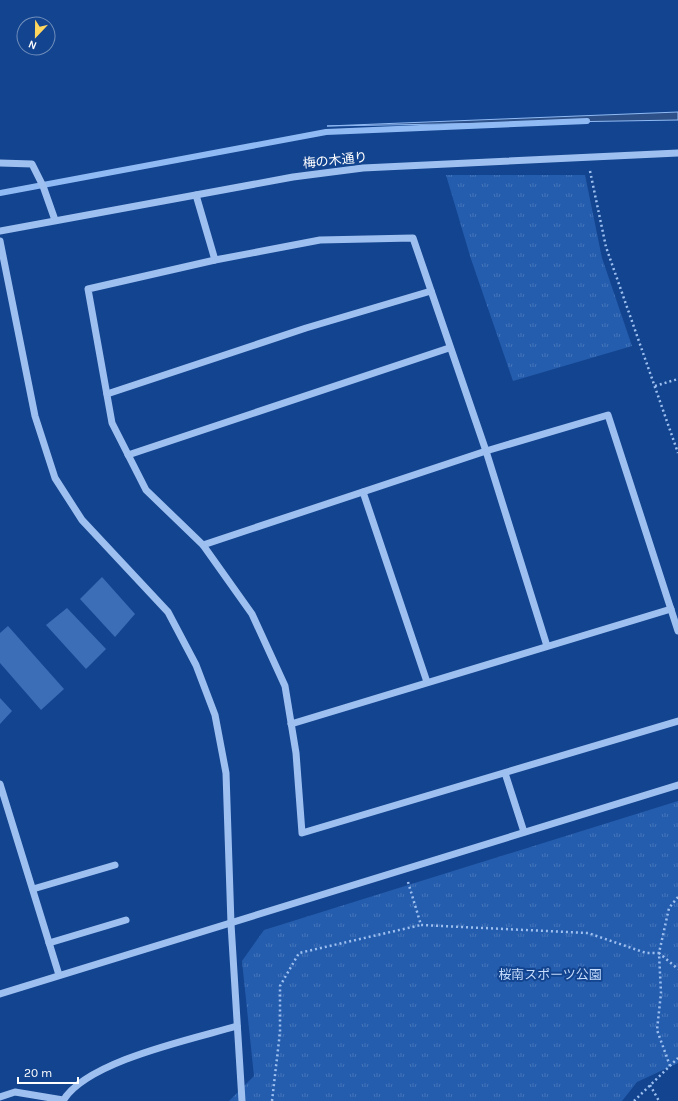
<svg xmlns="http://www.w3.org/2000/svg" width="678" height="1101" viewBox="0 0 678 1101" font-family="Karla,'Noto Sans JP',sans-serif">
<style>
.park{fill:url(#park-tufts)}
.water{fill:#2c5087;stroke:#90baf4}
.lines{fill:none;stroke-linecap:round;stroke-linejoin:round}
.stream{stroke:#90baf4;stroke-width:6}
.building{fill:#3c6eb8}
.path{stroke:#9ec0f1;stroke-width:2.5;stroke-dasharray:2 3;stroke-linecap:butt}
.minor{stroke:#9ec0f1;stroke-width:7}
.labels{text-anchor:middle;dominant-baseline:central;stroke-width:4;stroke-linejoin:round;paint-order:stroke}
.street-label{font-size:13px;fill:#fff;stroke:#13448f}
.park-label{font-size:13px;fill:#c5dcfc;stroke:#13448f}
</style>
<defs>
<pattern id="park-tufts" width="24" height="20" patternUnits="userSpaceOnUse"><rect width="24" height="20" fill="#255dae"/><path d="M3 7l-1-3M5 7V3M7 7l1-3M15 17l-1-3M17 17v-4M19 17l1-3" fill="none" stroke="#4675ba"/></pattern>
</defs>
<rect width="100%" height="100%" fill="#13448f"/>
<g class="park">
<path d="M446,175H585L602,258L632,346L513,381L471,259Z"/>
<path d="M678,801V1063L637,1082L622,1101H229L254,1076L242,961L264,930Z"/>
</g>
<path class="water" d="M678,112V120L327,126Z"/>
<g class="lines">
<path class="stream" d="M0,193L326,132L587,121"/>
</g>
<g class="building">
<path d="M102,577L135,614L115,637L80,599Z"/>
<path d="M67,608L106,649L86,669L46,625Z"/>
<path d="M8,626L64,689L41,710L0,663V633Z"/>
<path d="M0,698L12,711L0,724Z"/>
</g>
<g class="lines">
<g class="path">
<path d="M590,171L606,247L678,453"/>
<path d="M655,386L678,379"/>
<path d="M408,882L421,925L588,933L646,953H659L661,993L657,1030L670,1066"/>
<path d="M678,897L669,908L659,953L678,969"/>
<path d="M650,1085L659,1101"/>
<path d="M272,1101L280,1032V986L299,953L421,925"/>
<path d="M634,1101L678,1058"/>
</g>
<g class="minor">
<path d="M0,163L32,164L43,186L55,220"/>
<path d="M196,195L215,260"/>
<path d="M0,231L293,177L363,168L678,153"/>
<path d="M0,241L35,416L55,478L82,520L168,612L196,665L215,715L226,773L231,924L242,1101"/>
<path d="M107,394L306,328L431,291"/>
<path d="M128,455L449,348"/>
<path d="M363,492L427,682"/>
<path d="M203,545L486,451L608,415L678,631"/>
<path d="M547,646L486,451L413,238L320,240L215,260L88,289L112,423L146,490L203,545L252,614L285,686L296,753L302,833L678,721"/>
<path d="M291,724L671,609"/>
<path d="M505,773L524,832"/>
<path d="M0,784L59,975"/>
<path d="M33,889L115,865"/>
<path d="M49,943L126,920"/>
<path d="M0,994L678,785"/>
<path d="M0,1097L15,1092L63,1100"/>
<path d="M63,1101C86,1061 193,1039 237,1026"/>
</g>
</g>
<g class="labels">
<g class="street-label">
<text transform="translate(335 160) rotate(-6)">梅の木通り</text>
</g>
<g class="park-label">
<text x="550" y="974">桜南スポーツ公園</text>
</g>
</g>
<g transform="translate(36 36) rotate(202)"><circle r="19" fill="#13448f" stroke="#718fbc"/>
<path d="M0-3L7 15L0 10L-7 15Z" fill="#ffd75e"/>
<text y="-6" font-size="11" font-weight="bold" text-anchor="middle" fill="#ffffff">N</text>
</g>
<path d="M18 1077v6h60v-6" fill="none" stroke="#ffffff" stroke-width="2"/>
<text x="24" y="1077" font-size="12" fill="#ffffff" stroke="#13448f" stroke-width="3" paint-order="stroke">20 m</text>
</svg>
